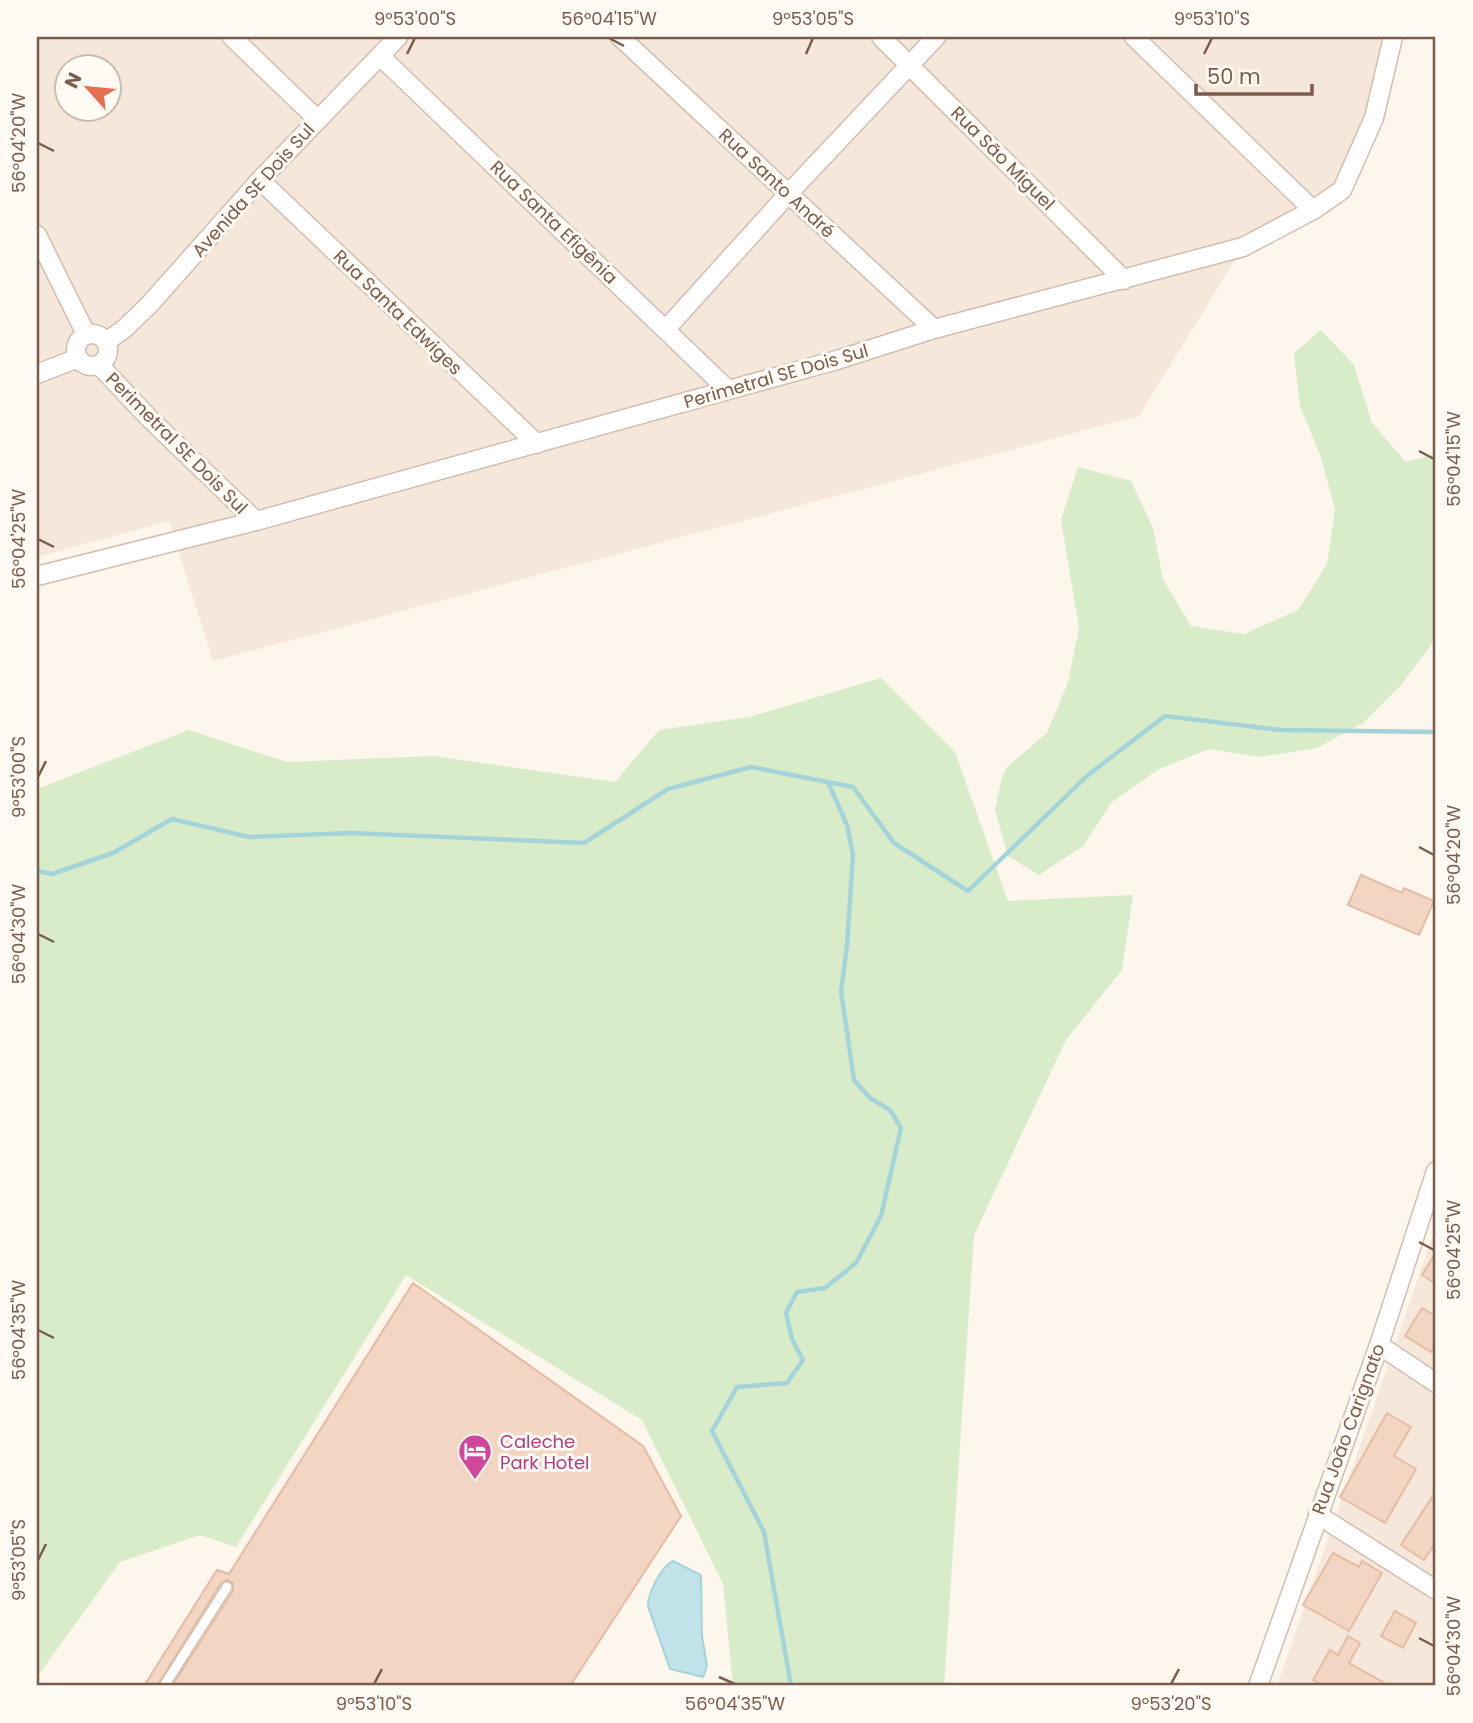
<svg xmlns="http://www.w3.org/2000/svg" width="1473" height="1723" viewBox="0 0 1473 1723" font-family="Poppins,sans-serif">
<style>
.residential{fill:#f5e8da;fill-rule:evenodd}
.green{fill:#d8ecc9}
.water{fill:#bfe3e8;stroke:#a5d3da;stroke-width:2}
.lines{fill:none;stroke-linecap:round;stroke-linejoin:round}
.stream{stroke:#a5d3da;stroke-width:4.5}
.building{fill:#f3d5c3;stroke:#e6bba3;stroke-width:2}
.lane-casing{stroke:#d1beb0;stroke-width:12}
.street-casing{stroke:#d1beb0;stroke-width:21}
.lane{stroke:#fff;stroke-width:9}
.street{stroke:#fff;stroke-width:18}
.ticks{fill:none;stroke:#7a5c4d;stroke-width:2.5}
.labels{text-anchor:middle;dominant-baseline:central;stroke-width:6;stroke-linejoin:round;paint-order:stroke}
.street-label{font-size:18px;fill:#7a5c4d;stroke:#fffaf3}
.hotel-label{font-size:18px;fill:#b23c85;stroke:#fffaf3;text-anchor:start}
.neatline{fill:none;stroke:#7a5c4d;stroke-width:2.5}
.ticks-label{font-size:18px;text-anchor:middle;fill:#7a5c4d}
</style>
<rect width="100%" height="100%" fill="#fdf6ec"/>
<g class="residential">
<path d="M37,37H1394L1342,190L1243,247L1139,416L213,661L169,521L37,557ZM66,66H108V108H66Z"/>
<path d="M1436,1226V1686H1277Z"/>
</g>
<g class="green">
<path d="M1321,330L1354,365L1372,423L1406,462L1436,454V636L1434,641L1401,685L1363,723L1317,748L1261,757L1209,749L1159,769L1112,802L1083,846L1039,875L1008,856L995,810L1002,777L1007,767L1047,733L1068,682L1079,628L1061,520L1078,467L1131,481L1153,528L1163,579L1191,626L1244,634L1298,610L1327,564L1335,510L1321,457L1300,406L1294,353Z"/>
<path d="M881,678L955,752L1008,901L1133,895L1122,970L1066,1040L974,1235L944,1686H733L723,1584L642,1420L406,1275L236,1547L200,1535L120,1562L37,1677V789L189,730L287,762L433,756L615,782L659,730L749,717Z"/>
</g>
<path class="water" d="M673,1561L701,1575L702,1636L707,1666L703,1677L670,1669L648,1606C648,1593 661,1567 673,1561Z"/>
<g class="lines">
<g class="stream">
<path d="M37,871L52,874L113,853L172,819L249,837L351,833L584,843L668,789L751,767L853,787L894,843L968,891L1088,775L1165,716L1281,730L1436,732"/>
<path d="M791,1686L764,1532L712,1431L737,1387L787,1383L803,1360L792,1339L786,1313L797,1292L825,1288L856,1263L881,1216L901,1128L890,1110L870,1098L854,1080L841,991L847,946L853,855L847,825L828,782"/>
</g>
</g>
<g class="building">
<path d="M1361,875L1402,893L1404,888L1434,901L1419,935L1348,905Z"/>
<path d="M1436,1252V1284L1422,1275Z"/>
<path d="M413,1283L643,1446L681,1516L570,1686H172L233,1591V1583L227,1580L221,1583L157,1686H144L217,1570L229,1574Z"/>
<path d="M1422,1308L1436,1316V1343L1431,1352L1405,1336Z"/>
<path d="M1387,1413L1411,1427L1394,1456L1416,1469L1385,1523L1340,1497Z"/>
<path d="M1436,1491V1542L1424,1560L1401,1545Z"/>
<path d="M1333,1553L1359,1567L1362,1561L1382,1573L1349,1631L1303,1605Z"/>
<path d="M1395,1611L1416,1623L1403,1648L1381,1636Z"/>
<path d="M1348,1636L1360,1643L1349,1663L1390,1686H1324L1313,1680L1330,1650L1338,1655Z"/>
</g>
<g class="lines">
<g class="lane-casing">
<path id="lane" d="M164,1686L227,1587"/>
</g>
<g class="street-casing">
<g id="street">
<path d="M232,37L317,119"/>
<path d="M620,37L934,329"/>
<path d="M881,37L1124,280"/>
<path d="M1134,37L1313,210"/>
<path d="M380,56L727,389"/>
<path d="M260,180L537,444"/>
<path d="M37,235L86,334"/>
<path d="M666,329L788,194L936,37"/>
<circle cx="92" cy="350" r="16"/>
<path d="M107,341L124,329L149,305L260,180L398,37"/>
<path d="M99,365L149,418L256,521"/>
<path d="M37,374L78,358"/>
<path d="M37,576L256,521L837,360L934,329L1243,247L1313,210L1342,190L1374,118L1393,37"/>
<path d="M1379,1345L1436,1383"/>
<path d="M1318,1515L1436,1590"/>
<path d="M1258,1686L1379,1345L1436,1171"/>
</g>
</g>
<use href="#lane" class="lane"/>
<use href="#street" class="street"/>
</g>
<path class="ticks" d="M609,38L624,46M407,54L415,38M806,54L813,38M1204,54L1212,38M38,143L54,151M1419,451L1434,459M38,539L54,547M38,777L46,761M1419,847L1434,855M38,934L54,942M1419,1242L1434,1250M38,1330L54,1338M38,1560L46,1544M1419,1638L1434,1646M719,1677L735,1684M374,1684L382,1669M1171,1684L1179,1669"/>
<defs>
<g id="hotel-pin" transform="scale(1.75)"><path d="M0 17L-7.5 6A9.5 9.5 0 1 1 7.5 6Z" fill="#d1479c" stroke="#fffaf3"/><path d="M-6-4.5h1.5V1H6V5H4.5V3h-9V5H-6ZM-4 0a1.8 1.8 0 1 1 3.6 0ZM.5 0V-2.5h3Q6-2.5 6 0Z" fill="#fff"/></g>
</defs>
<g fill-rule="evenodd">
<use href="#hotel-pin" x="475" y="1451"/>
</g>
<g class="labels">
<g class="street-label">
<text transform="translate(1003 158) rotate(45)">Rua São Miguel</text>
<text transform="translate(777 183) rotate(43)">Rua Santo André</text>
<text transform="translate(253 190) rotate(-48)">Avenida SE Dois Sul</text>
<text transform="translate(554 222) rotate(44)">Rua Santa Efigênia</text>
<text transform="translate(398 312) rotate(44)">Rua Santa Edwiges</text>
<text transform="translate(776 376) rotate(-16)">Perimetral SE Dois Sul</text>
<text transform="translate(177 443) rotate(45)">Perimetral SE Dois Sul</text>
<text transform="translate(1348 1429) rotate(-70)">Rua João Carignato</text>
</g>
<g class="hotel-label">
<text x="500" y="1441">Caleche<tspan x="500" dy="21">Park Hotel</tspan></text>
</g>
</g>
<rect width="1473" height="1723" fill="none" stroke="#fffaf3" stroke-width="77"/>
<g transform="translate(88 88) rotate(297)"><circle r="33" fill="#fffaf3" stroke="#cabbb1" stroke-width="2"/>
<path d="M0-5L12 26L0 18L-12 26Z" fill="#e76f51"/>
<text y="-10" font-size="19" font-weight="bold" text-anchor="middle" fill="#7a5c4d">N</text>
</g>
<path d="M1196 84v10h116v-10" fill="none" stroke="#7a5c4d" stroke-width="3.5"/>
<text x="1207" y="84" font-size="21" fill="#7a5c4d" stroke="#fffaf3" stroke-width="5" paint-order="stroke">50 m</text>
<rect x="38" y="38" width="1396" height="1646" class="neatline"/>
<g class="ticks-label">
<text x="415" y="25">9°53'00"S</text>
<text x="609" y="25">56°04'15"W</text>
<text x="813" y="25">9°53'05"S</text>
<text x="1212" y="25">9°53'10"S</text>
<text transform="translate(19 143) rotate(-90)" y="6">56°04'20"W</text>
<text transform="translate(1454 459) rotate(-90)" y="6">56°04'15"W</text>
<text transform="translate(19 539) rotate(-90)" y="6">56°04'25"W</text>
<text transform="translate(19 777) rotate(-90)" y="6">9°53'00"S</text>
<text transform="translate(1454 855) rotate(-90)" y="6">56°04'20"W</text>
<text transform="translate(19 934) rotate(-90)" y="6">56°04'30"W</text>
<text transform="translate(1454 1250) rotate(-90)" y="6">56°04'25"W</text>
<text transform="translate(19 1330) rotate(-90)" y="6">56°04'35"W</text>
<text transform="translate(19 1560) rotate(-90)" y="6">9°53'05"S</text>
<text transform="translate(1454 1646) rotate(-90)" y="6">56°04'30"W</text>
<text x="374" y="1710">9°53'10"S</text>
<text x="735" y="1710">56°04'35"W</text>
<text x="1171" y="1710">9°53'20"S</text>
</g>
</svg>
